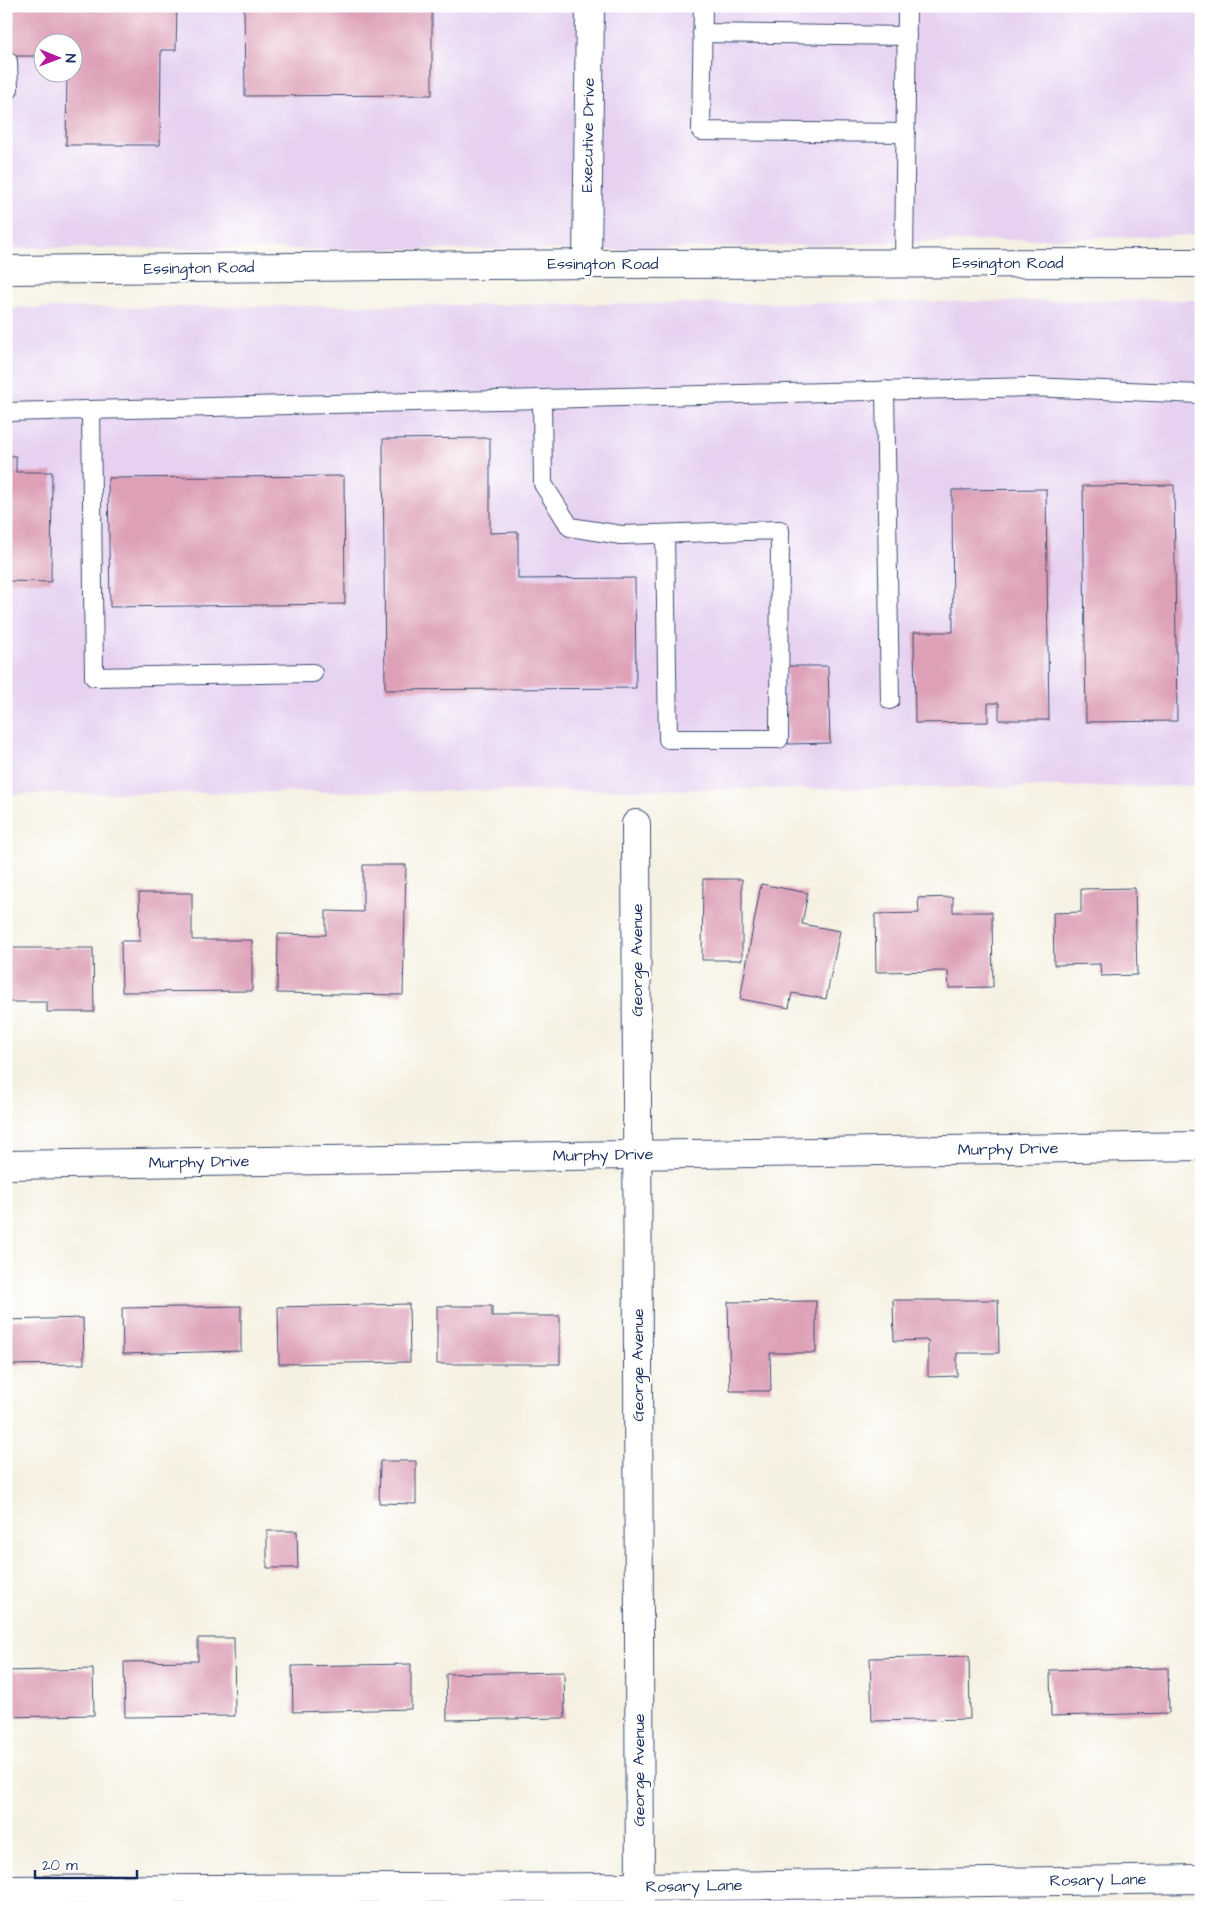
<svg xmlns="http://www.w3.org/2000/svg" width="1207" height="1913" viewBox="0 0 1207 1913" font-family="'Architects Daughter',sans-serif">
<style>
.built{fill:#e6d2f0;fill-rule:evenodd}
.building{fill:#dda0b7}
.lines{fill:none;stroke-linecap:round;stroke-linejoin:round}
.lane-casing{stroke:#3c4c72;stroke-width:20}
.street-casing{stroke:#3c4c72;stroke-width:30}
.secondary-casing{stroke:#3c4c72;stroke-width:30}
.lane{stroke:#fff;stroke-width:18}
.street{stroke:#fff;stroke-width:28}
.secondary{stroke:#fff;stroke-width:28}
.labels{text-anchor:middle;dominant-baseline:central;stroke-width:5;stroke-linejoin:round;paint-order:stroke}
.street-label{font-size:16px;fill:#1b2f5e;stroke:#fff}
</style>
<rect width="100%" height="100%" fill="#fff"/>
<filter id="ink" filterUnits="userSpaceOnUse"><feTurbulence type="fractalNoise" baseFrequency=".02" numOctaves="2"/><feDisplacementMap in="SourceGraphic" scale="10" xChannelSelector="R" yChannelSelector="G"/><feConvolveMatrix kernelMatrix="1 2 1 2 8 2 1 2 1" color-interpolation-filters="sRGB"/></filter>
<filter id="wash" filterUnits="userSpaceOnUse"><feTurbulence type="fractalNoise" baseFrequency=".0096" numOctaves="4" result="noise"/><feDisplacementMap in="SourceGraphic" scale="20" xChannelSelector="R" yChannelSelector="G"/><feGaussianBlur stdDeviation="1.12" result="paint"/><feColorMatrix in="noise" values="0 0 0 0 0 0 0 0 0 0 0 0 0 0 0 0 0 1.4 0 .05"/><feComposite in="paint" operator="in"/></filter>
<g filter="url(#wash)">
<rect width="100%" height="100%" fill="#f5f1e2"/>
<g class="built">
<path d="M6,6H1201V235L617,250L6,248ZM42,42H72V72H42Z"/>
<path d="M1201,300V786L6,794V308Z"/>
</g>
<g id="blocks">
<g class="building">
<path d="M6,6H177L176,50H161L160,145H66L67,72H72V42H42V56H6Z"/>
<path d="M244,6H432V95L245,96Z"/>
<path d="M490,438V533L518,532V579L635,578L636,688L385,690L383,439Z"/>
<path d="M6,456H16V472H52L51,582L6,581Z"/>
<path d="M344,476L345,604L110,607L108,478Z"/>
<path d="M1174,485L1177,721L1086,722L1083,486Z"/>
<path d="M1046,489L1049,720H999V703H988V722L915,723L914,632H953L952,490Z"/>
<path d="M787,666H828L830,743L788,744Z"/>
<path d="M363,865H406L403,995L277,993L278,934L326,935V911L363,912Z"/>
<path d="M703,879H742V960H702Z"/>
<path d="M761,884L808,893L802,924L840,931L826,999L792,993L789,1008L740,999Z"/>
<path d="M1135,888L1137,975L1101,976L1100,964L1054,965L1053,913L1081,912V889Z"/>
<path d="M139,893H192V940H252V991L122,992L121,941H140Z"/>
<path d="M953,897V912H992L993,987L949,988L948,971L876,972L875,914L919,913L918,898Z"/>
<path d="M6,948H93L94,1012H47V1002H6Z"/>
<path d="M893,1300H998L999,1353H957V1376L928,1377V1340L894,1341Z"/>
<path d="M816,1301V1353H770L771,1391H730L728,1302Z"/>
<path d="M409,1304L410,1362L279,1364L278,1307Z"/>
<path d="M241,1306V1351L123,1354L122,1308Z"/>
<path d="M437,1306H492V1316H560V1364H437Z"/>
<path d="M83,1318L84,1364L6,1365V1320Z"/>
<path d="M380,1461H416V1504L379,1503Z"/>
<path d="M267,1531H297L298,1568H267Z"/>
<path d="M198,1638H234L235,1716L125,1717L124,1662L198,1661Z"/>
<path d="M969,1656L970,1719L872,1721L870,1658Z"/>
<path d="M411,1664V1709L293,1712L292,1666Z"/>
<path d="M1168,1668L1169,1713L1051,1716L1050,1670Z"/>
<path d="M93,1669L94,1715L6,1717V1671Z"/>
<path d="M564,1672L565,1718L447,1720L446,1674Z"/>
</g>
</g>
</g>
<g filter="url(#ink)">
<use href="#blocks" fill-opacity="0" stroke="#3c4c72" stroke-width="1"/>
<g class="lines">
<g class="lane-casing">
<g id="lane">
<path d="M703,6L701,131L906,133"/>
<path d="M702,33L907,36"/>
<path d="M6,94L9,89L8,61"/>
<path d="M904,263L907,6"/>
<path d="M885,390L890,700"/>
<path d="M542,399L543,484L570,527L621,535L780,530L779,739H668L665,534"/>
<path d="M91,410L94,677L313,673"/>
<path d="M6,412L1030,387L1201,394"/>
</g>
</g>
<g class="street-casing">
<g id="street">
<path d="M587,264L590,6"/>
<path d="M636,824L640,1907"/>
<path d="M6,1165L1201,1146"/>
<path d="M6,1890L640,1887L1201,1879"/>
</g>
</g>
<g class="secondary-casing">
<path id="secondary" d="M6,270L587,264L1201,263"/>
</g>
<use href="#lane" class="lane"/>
<use href="#street" class="street"/>
<use href="#secondary" class="secondary"/>
</g>
</g>
<g class="labels">
<g class="street-label">
<text transform="translate(588 135) rotate(-89)">Executive Drive</text>
<text x="1008" y="263">Essington Road</text>
<text x="603" y="264">Essington Road</text>
<text transform="translate(199 268) rotate(-1)">Essington Road</text>
<text transform="translate(637 960) rotate(-90)">George Avenue</text>
<text transform="translate(1008 1149) rotate(-1)">Murphy Drive</text>
<text transform="translate(603 1155) rotate(-1)">Murphy Drive</text>
<text transform="translate(199 1162) rotate(-1)">Murphy Drive</text>
<text transform="translate(638 1365) rotate(-90)">George Avenue</text>
<text transform="translate(639 1770) rotate(-90)">George Avenue</text>
<text transform="translate(1098 1880) rotate(-1)">Rosary Lane</text>
<text transform="translate(694 1886) rotate(-1)">Rosary Lane</text>
</g>
</g>
<rect width="1207" height="1913" fill="none" stroke="#fff" stroke-width="25"/>
<g transform="translate(58 58) rotate(91)"><circle r="24" fill="#ffffff" stroke="#a4acbf"/>
<path d="M0-4L9 19L0 12L-9 19Z" fill="#b5179e"/>
<text y="-8" font-size="14" font-weight="bold" text-anchor="middle" fill="#1b2f5e">N</text>
</g>
<path d="M35 1870v8h102v-8" fill="none" stroke="#1b2f5e" stroke-width="2.5"/>
<text x="42" y="1870" font-size="15" fill="#1b2f5e" stroke="#ffffff" stroke-width="4" paint-order="stroke">20 m</text>
</svg>
